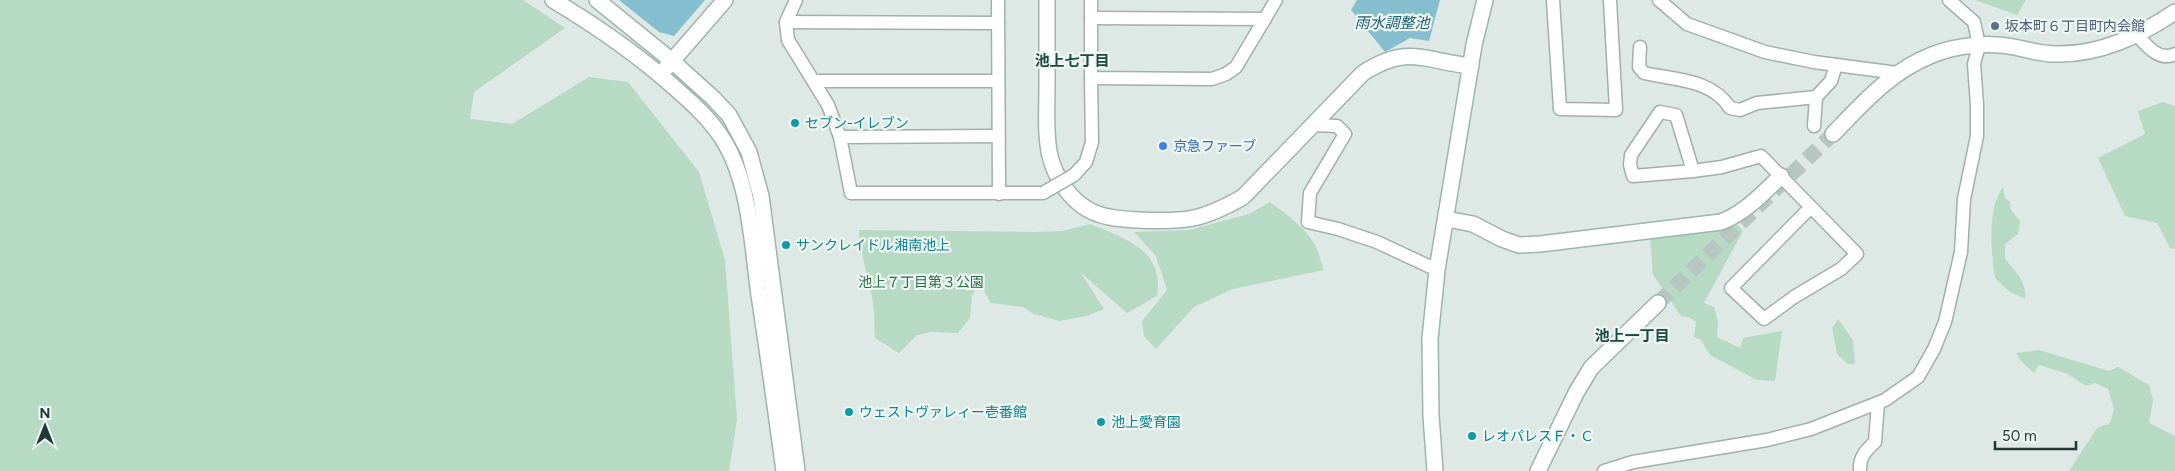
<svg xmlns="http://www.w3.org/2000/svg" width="2175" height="471" viewBox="0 0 2175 471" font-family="Figtree,'Noto Sans JP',sans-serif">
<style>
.green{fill:#b6dac3}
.water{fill:#85bece}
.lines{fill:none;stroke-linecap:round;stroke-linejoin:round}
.secondary-tunnel{stroke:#b8c6c1;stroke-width:15;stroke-dasharray:15 8;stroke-linecap:butt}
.street-casing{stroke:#a1b0ac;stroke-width:15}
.secondary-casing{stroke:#9db5ae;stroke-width:18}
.street{stroke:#fff;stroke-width:12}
.secondary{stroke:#fff;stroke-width:15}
.street-bridge-casing{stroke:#a1b0ac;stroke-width:15;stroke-linecap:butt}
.street-bridge{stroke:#fff;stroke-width:12}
.service-dot{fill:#5c6f8a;stroke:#eef6f2;stroke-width:2}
.culture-dot{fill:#0f9aa8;stroke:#eef6f2;stroke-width:2}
.shop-dot{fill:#3f7fe0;stroke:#eef6f2;stroke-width:2}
.labels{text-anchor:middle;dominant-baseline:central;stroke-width:4.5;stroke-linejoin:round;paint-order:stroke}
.service-label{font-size:14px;fill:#4e5e75;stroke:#eef6f2;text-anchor:start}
.culture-label{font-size:14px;fill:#0d838f;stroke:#eef6f2;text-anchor:start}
.shop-label{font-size:14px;fill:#366cbe;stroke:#eef6f2;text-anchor:start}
.park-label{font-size:14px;fill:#2b6e49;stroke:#eef6f2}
.water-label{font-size:15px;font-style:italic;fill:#1c5e72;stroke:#eef6f2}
.neighbourhood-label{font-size:15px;font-weight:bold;fill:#1c4942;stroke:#eef6f2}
</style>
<rect width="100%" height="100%" fill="#dee9e5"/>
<g class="green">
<path d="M0,0H523L565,28L474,92L470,119L512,124L589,77L628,82L699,172L725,260L737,419L729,471H0Z"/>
<path d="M1975,0H2026L2017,15Z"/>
<path d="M2163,102L2175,106V249L2170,248L2157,223L2125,216L2098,158L2145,134L2138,111Z"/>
<path d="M2003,187L2005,198L2010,202L2011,210L2020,221L2018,234L2005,244V259C2015,271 2027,281 2025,299L2009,291L1995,278C1991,252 1987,208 2003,187Z"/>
<path d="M1270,202C1286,214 1307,228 1316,247C1319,254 1321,262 1324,270L1233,289L1194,307L1156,349L1144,336L1142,321L1167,290L1156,256L1134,232L1189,230L1249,214Z"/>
<path d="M1090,224C1124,238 1165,250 1157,296L1127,313L1081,273L1104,309L1087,316L1059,321L1034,314L1023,307L991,303L979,283L972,296L970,318L958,333L931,332L917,335L899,353L875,338C874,327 875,314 873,303C869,278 860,255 859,230L1033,232L1062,231Z"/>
<path d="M1737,224L1743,231L1704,303L1714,307L1718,322L1717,337L1740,348L1743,338L1782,331L1775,381L1757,380L1710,355L1701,340L1694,337L1696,322L1690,318L1681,316L1653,275L1650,239Z"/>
<path d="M1838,319L1853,340L1855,364H1848L1837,354L1832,328Z"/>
<path d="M2039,350L2109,371L2118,367L2149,385L2153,400L2149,423L2175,436V471H2069L2097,428L2110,423L2114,409L2108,389L2095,383L2086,386L2066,373L2039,365L2034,373L2021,361L2016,353Z"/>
</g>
<g class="water">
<path d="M619,0H705L674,36L659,32Z"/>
<path d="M1357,0H1440L1429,41L1410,38L1385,52L1351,10Z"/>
</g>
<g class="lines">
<path class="secondary-tunnel" d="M1658,303L1833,134"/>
<g class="street-casing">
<g id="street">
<path d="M796,0L786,22L788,40L828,105L840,137L851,193H1043"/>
<path d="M998,0L999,194"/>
<path d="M1091,0V78L1212,79L1226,74L1236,67L1276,0"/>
<path d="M1553,0L1560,109L1616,110L1610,0"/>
<path d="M1659,0L1687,24L1765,52L1814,62L1897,73"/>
<path d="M1091,18L1265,19"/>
<path d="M786,22L998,23"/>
<path d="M2137,35C2146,45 2159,62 2175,54"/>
<path d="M1640,47L1639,67L1644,73C1675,80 1712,79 1730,108L1740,110L1757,103L1816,97"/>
<path d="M814,81H998"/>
<path d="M1313,125L1337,126L1345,134L1310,193L1308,222L1338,229L1377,242L1437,270"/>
<path d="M1814,126L1816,97L1831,81L1836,65"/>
<path d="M840,137L998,136"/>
<path d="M1693,171L1633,176L1630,165L1631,155L1660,112L1676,115L1693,171L1722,167L1761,156L1857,254L1841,269L1794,297L1764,319L1731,288L1810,208"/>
<path d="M1074,175L1086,162L1092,142L1091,78"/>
<path d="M1604,471L1633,462L1767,440L1811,429L1885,400L1918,377L1934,349L1945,322L1961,252L1964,199L1977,136V105L1974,64L1979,45L1974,22L1949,0"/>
<path d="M1860,471C1859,458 1865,451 1875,442L1878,403"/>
</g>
</g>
<g class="secondary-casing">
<g id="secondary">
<path d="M553,0C598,27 636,53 675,88C692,103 709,118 722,138C750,181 752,245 759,295C768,354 776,412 784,471"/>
<path d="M597,0L672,61L713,98L729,115L749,152L761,196L797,471"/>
<path d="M1047,0C1047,29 1047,58 1047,88C1047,109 1045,135 1050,156C1055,177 1070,200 1089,210C1103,218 1122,219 1138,220C1185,222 1201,221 1243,197L1363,73C1409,44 1423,61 1471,66"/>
<path d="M666,68L725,0"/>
<path d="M1833,134C1863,103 1891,71 1932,55C1957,45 1988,42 2014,47C2028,50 2041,54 2056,54C2100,55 2139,36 2175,12"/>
<path d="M1446,219L1473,224L1502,239L1519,245L1540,244L1721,222C1745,213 1762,194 1781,176"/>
<path d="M1435,471L1431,415L1430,339L1437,270L1474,45L1485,0"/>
<path d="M1538,471L1576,393L1591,368L1658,303"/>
</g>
</g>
<use href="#street" class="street"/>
<use href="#secondary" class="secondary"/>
<g class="street-bridge-casing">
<path id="street-bridge" d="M1043,193L1074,175"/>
</g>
<use href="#street-bridge" class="street-bridge"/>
</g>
<circle class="service-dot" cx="1995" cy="26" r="5"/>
<g class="culture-dot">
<circle cx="795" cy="123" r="5"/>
<circle cx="786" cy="245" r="5"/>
<circle cx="849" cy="412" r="5"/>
<circle cx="1101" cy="422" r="5"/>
<circle cx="1472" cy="436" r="5"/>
</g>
<circle class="shop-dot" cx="1163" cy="146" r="5"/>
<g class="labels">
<g class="service-label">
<text x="2005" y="26">坂本町６丁目町内会館</text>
</g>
<g class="culture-label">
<text x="805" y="123">セブン-イレブン</text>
<text x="796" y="245">サンクレイドル湘南池上</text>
<text x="859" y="412">ウェストヴァレィー壱番館</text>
<text x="1111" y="422">池上愛育園</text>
<text x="1482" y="436">レオパレスＦ・Ｃ</text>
</g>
<g class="shop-label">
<text x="1173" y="146">京急ファーブ</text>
</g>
<g class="park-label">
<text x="921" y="282">池上７丁目第３公園</text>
</g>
<g class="water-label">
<text x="1392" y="23">雨水調整池</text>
</g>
<g class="neighbourhood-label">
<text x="1072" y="61">池上七丁目</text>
<text x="1632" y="336">池上一丁目</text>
</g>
</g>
<g transform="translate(45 426)" stroke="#eef6f2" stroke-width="4" paint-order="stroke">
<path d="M0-4L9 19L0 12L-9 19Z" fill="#203833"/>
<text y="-8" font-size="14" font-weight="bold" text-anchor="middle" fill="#203833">N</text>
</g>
<path d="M1995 441v8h81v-8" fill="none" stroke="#203833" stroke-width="2.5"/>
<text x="2002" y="441" font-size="15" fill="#203833" stroke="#eef6f2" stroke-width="4" paint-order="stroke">50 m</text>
</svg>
